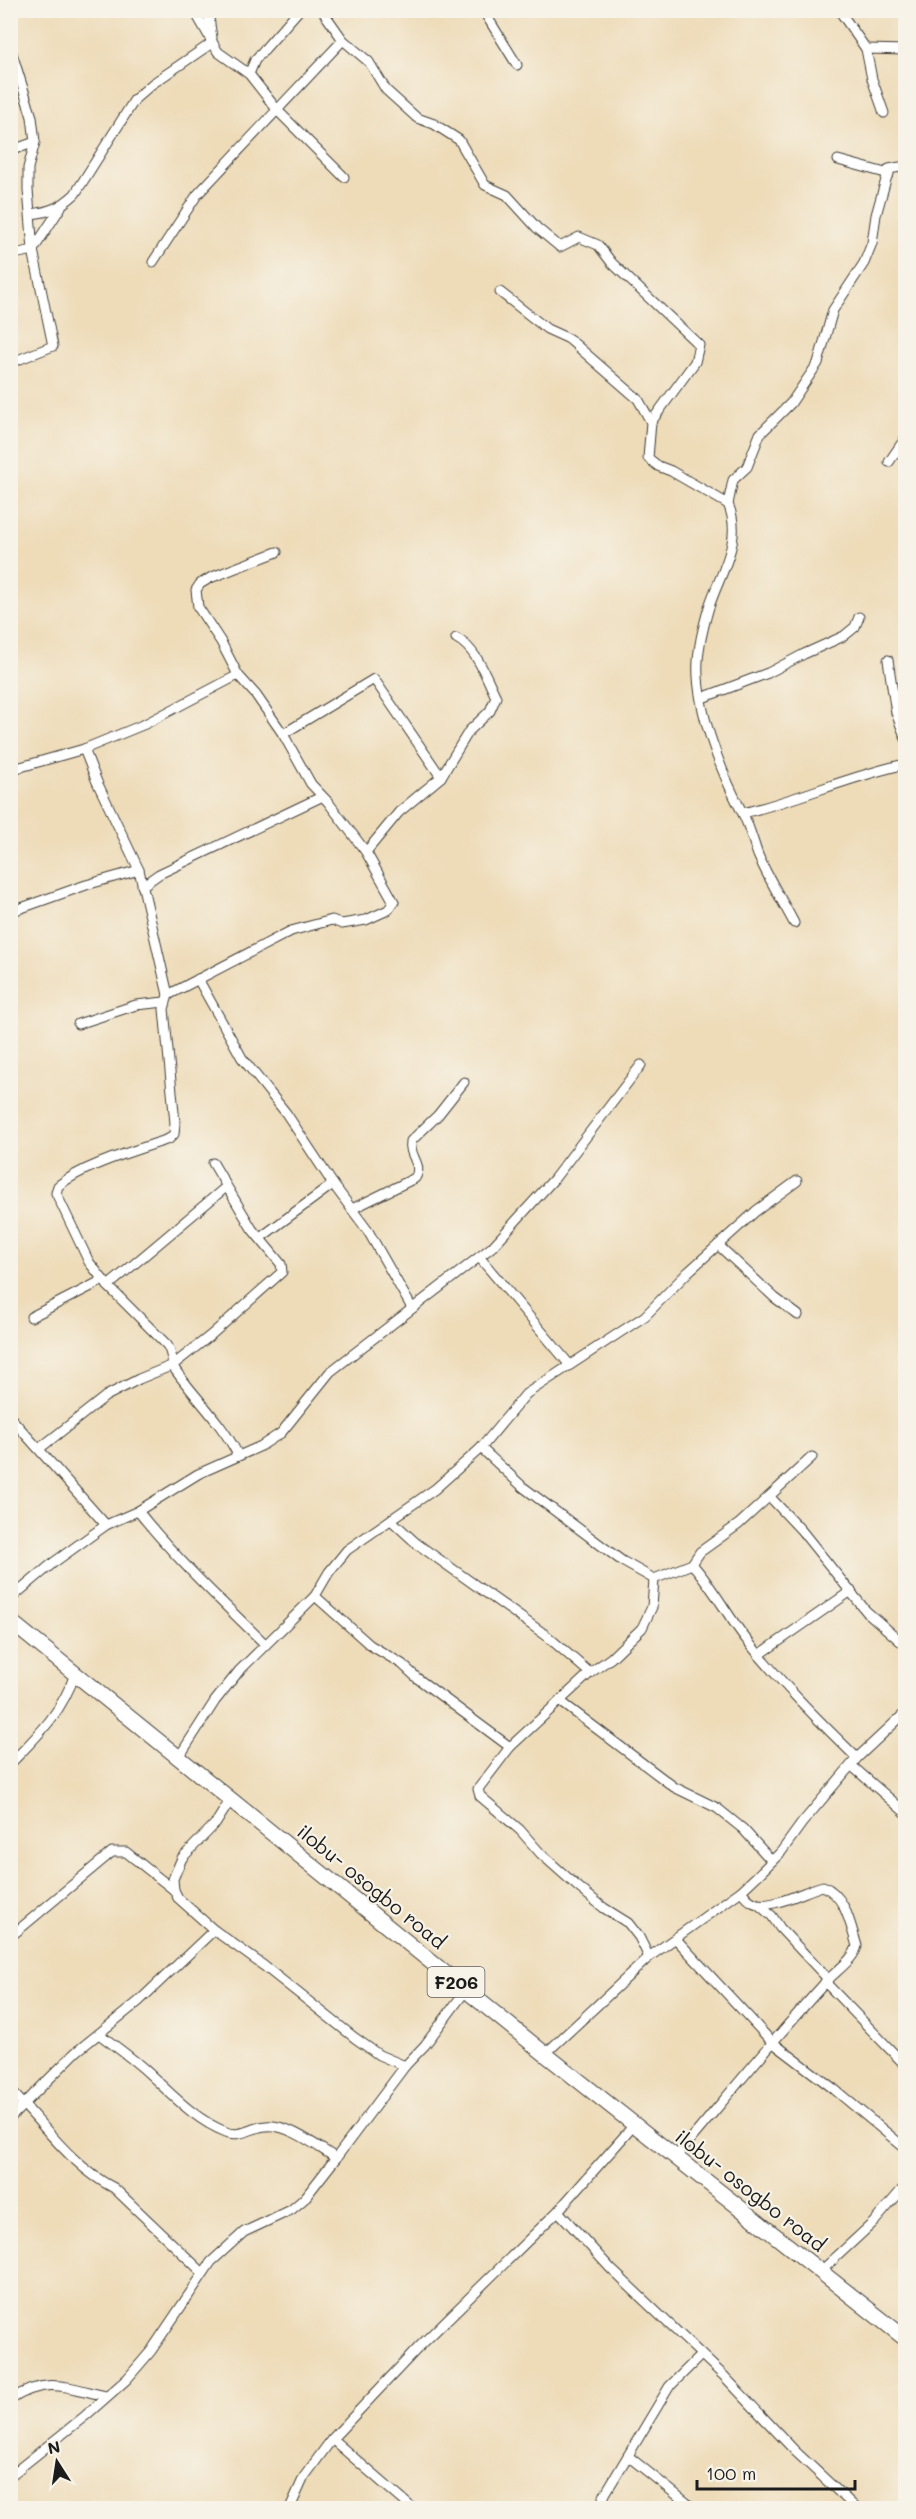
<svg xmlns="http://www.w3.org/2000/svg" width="916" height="2519" viewBox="0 0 916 2519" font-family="Mali,sans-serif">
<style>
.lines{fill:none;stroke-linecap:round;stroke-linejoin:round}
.minor-casing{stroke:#3c3934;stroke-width:11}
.primary-casing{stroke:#3c3934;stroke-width:17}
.minor{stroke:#fff;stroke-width:9}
.primary{stroke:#fff;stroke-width:15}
.labels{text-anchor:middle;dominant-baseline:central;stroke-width:4.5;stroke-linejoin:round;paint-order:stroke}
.shield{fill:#f7f3e8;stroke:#5e5c59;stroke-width:1.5}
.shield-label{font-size:18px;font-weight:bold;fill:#1c1c1c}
.street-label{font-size:20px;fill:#1c1c1c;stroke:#f7f3e8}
</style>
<rect width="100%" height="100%" fill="#f7f3e8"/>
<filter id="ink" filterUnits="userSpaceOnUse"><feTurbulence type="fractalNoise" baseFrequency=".0167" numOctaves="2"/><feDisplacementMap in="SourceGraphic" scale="12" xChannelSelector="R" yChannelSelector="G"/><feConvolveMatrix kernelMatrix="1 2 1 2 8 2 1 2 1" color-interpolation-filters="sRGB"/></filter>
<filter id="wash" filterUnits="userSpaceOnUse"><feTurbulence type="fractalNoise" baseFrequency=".008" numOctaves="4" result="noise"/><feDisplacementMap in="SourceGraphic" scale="24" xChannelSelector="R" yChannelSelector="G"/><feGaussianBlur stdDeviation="1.35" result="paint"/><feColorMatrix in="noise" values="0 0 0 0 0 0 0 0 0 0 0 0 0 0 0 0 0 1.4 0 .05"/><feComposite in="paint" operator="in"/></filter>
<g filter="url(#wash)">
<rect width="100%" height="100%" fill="#eedcb9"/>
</g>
<g filter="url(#ink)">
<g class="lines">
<g class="minor-casing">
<g id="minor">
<path d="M194,10L218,52L249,74L278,111L344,177"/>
<path d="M326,10L324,13L343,40L369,62L386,90L417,118L434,124L459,140L485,185L507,195L537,228L560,247L579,237L598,245L612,263L699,345L695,362L651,422"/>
<path d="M483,10L517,65"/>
<path d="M839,10L866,49L872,79L884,113"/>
<path d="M10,47L32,117L35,142L10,151"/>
<path d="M866,49L906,50"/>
<path d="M249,74L255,60L299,10"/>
<path d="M838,160L889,174"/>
<path d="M31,214C50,212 61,207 75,194L135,99L152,84L209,45L212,38L208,10"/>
<path d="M10,255L33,250L28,190V168L35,142"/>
<path d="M153,262L197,195L343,40"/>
<path d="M500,292L547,329L569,339L638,399L651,422L648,458L658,466L671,471L728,504C744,540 720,573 709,607C704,624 699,643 698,661C695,707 721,772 742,812C749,825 753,841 758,855C768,878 782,900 794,923"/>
<path d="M10,363L53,346L33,250L61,207"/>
<path d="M889,462L906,437"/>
<path d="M728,504L733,480L747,467L760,434L791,403L818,363L833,310L864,263L872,243L876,215L889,169L900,167L906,169"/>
<path d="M888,660L896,713L906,739"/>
<path d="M702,698L768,673L804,654L844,636L855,627L859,617"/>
<path d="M283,734L374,679L441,777"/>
<path d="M84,749L97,782L139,870L168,995L291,931L332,920L342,924L366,920L388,910L394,902L366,852L328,802L311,784L283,734L256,695L238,675L221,642L198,607L196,590L200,584L210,578L277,552"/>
<path d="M10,770L84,749L145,724L238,675"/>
<path d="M743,813C798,800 849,776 906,764"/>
<path d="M366,852L399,812L441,777L469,731L490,711L496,697C486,677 477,649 456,638"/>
<path d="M142,886L159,874L321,797"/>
<path d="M10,912L86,885L139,870"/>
<path d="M198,979L242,1058L286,1113L333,1184L368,1231L412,1308"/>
<path d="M168,995L164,1009L175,1123L174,1134L169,1139C137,1150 83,1165 58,1186L56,1193L89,1262L108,1286L167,1345C173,1354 171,1364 176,1371C197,1400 222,1423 238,1455"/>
<path d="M78,1024L136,1005L165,1002"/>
<path d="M352,1209L415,1178C424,1164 408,1157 411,1141L438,1115L464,1082"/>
<path d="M260,1238L333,1184"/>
<path d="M718,1245L775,1298L798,1315"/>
<path d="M480,1258L569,1364"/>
<path d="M108,1286L226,1187"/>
<path d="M31,1317L103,1280"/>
<path d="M10,1417L106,1525"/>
<path d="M481,1448L523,1487L622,1561L654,1579L692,1564L700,1552L739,1524L812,1457"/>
<path d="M39,1449L106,1396L139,1379L173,1365L211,1335L282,1272L281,1264L252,1229L213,1163"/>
<path d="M770,1497L801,1530L866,1611L906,1646"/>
<path d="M138,1511C177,1560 221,1601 265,1644"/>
<path d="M391,1520L416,1543L547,1636L590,1673"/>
<path d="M692,1564C713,1587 727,1615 746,1639C780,1682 818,1720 857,1758"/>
<path d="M315,1596L370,1645L402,1664L417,1678L510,1747"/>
<path d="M10,1599L53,1563L106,1525L138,1511L198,1474L261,1446L281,1433L330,1372L492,1247L554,1179L641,1065"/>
<path d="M759,1655L851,1591"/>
<path d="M560,1701L674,1787L717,1808L743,1829L771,1860"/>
<path d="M179,1757L215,1701L239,1671L315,1596L329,1572L347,1550L435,1489L481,1448L526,1394L645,1316L688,1272L756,1211L797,1181"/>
<path d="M10,1764C39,1734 61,1714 75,1674"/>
<path d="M852,1766L906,1813"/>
<path d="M231,1799L216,1823L182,1858L173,1879L174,1890L178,1898L214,1930L264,1966L355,2038L379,2055L405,2066L425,2045L466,1990"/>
<path d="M759,1905L772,1916L780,1928L828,1979"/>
<path d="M10,1937L112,1852H126L174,1890"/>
<path d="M676,1939L772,2042L834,2089L906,2149"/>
<path d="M649,1957L639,1937L628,1923L604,1908L577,1886L541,1854L520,1830L480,1796L478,1789L510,1747L590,1673L611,1658L642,1628L652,1607L654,1579"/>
<path d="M825,1982L906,2066"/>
<path d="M99,2034C114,2045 129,2056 143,2068C169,2091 193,2119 226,2132C240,2138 252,2127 266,2126C287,2123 318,2147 336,2158L405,2066"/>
<path d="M545,2054L649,1957L741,1891L758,1875L781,1852L802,1823L857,1758L906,1712"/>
<path d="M10,2090C43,2123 72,2167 114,2188L202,2272"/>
<path d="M10,2118L76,2052L138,2002L214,1930"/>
<path d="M676,2157C725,2099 773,2040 824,1984C834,1972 853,1961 857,1946C850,1924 846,1896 823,1886C805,1890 767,1913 751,1901C747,1899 744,1894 741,1891"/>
<path d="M558,2211L611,2269L724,2376L795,2451L856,2508"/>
<path d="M820,2272L874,2222L906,2185"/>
<path d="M10,2400C46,2376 67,2387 105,2396"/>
<path d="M332,2439L412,2508"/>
<path d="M628,2456L693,2508"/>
<path d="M10,2476L85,2416L127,2379L151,2351L211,2262L244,2232L291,2210L304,2199L336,2158"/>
<path d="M10,2503L16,2508"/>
<path d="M290,2508L304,2477L332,2439L418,2348L558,2211L635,2124"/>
<path d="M600,2508L605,2494L669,2387L701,2355"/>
</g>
</g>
<g class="primary-casing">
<path id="primary" d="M10,1621L545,2054L906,2339"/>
</g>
<use href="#minor" class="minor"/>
<use href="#primary" class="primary"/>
</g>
</g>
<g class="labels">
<rect class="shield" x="427.5" y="1967" width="57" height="30" rx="4.5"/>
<g class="shield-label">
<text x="456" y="1982">F206</text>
</g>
<g class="street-label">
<text transform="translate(372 1886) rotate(39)">ilobu- osogbo road</text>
<text transform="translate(751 2190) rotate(38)">ilobu- osogbo road</text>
</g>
</g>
<rect width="916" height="2519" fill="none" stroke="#f7f3e8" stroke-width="36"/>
<g transform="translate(57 2462) rotate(348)" stroke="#f7f3e8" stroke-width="4.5" paint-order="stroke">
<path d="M0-4.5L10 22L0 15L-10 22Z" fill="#1c1c1c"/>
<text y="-9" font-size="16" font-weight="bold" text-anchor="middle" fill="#1c1c1c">N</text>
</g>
<path d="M697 2480v9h158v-9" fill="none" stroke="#1c1c1c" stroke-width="3"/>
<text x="706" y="2480" font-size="18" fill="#1c1c1c" stroke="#f7f3e8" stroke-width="4.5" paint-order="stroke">100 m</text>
</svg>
